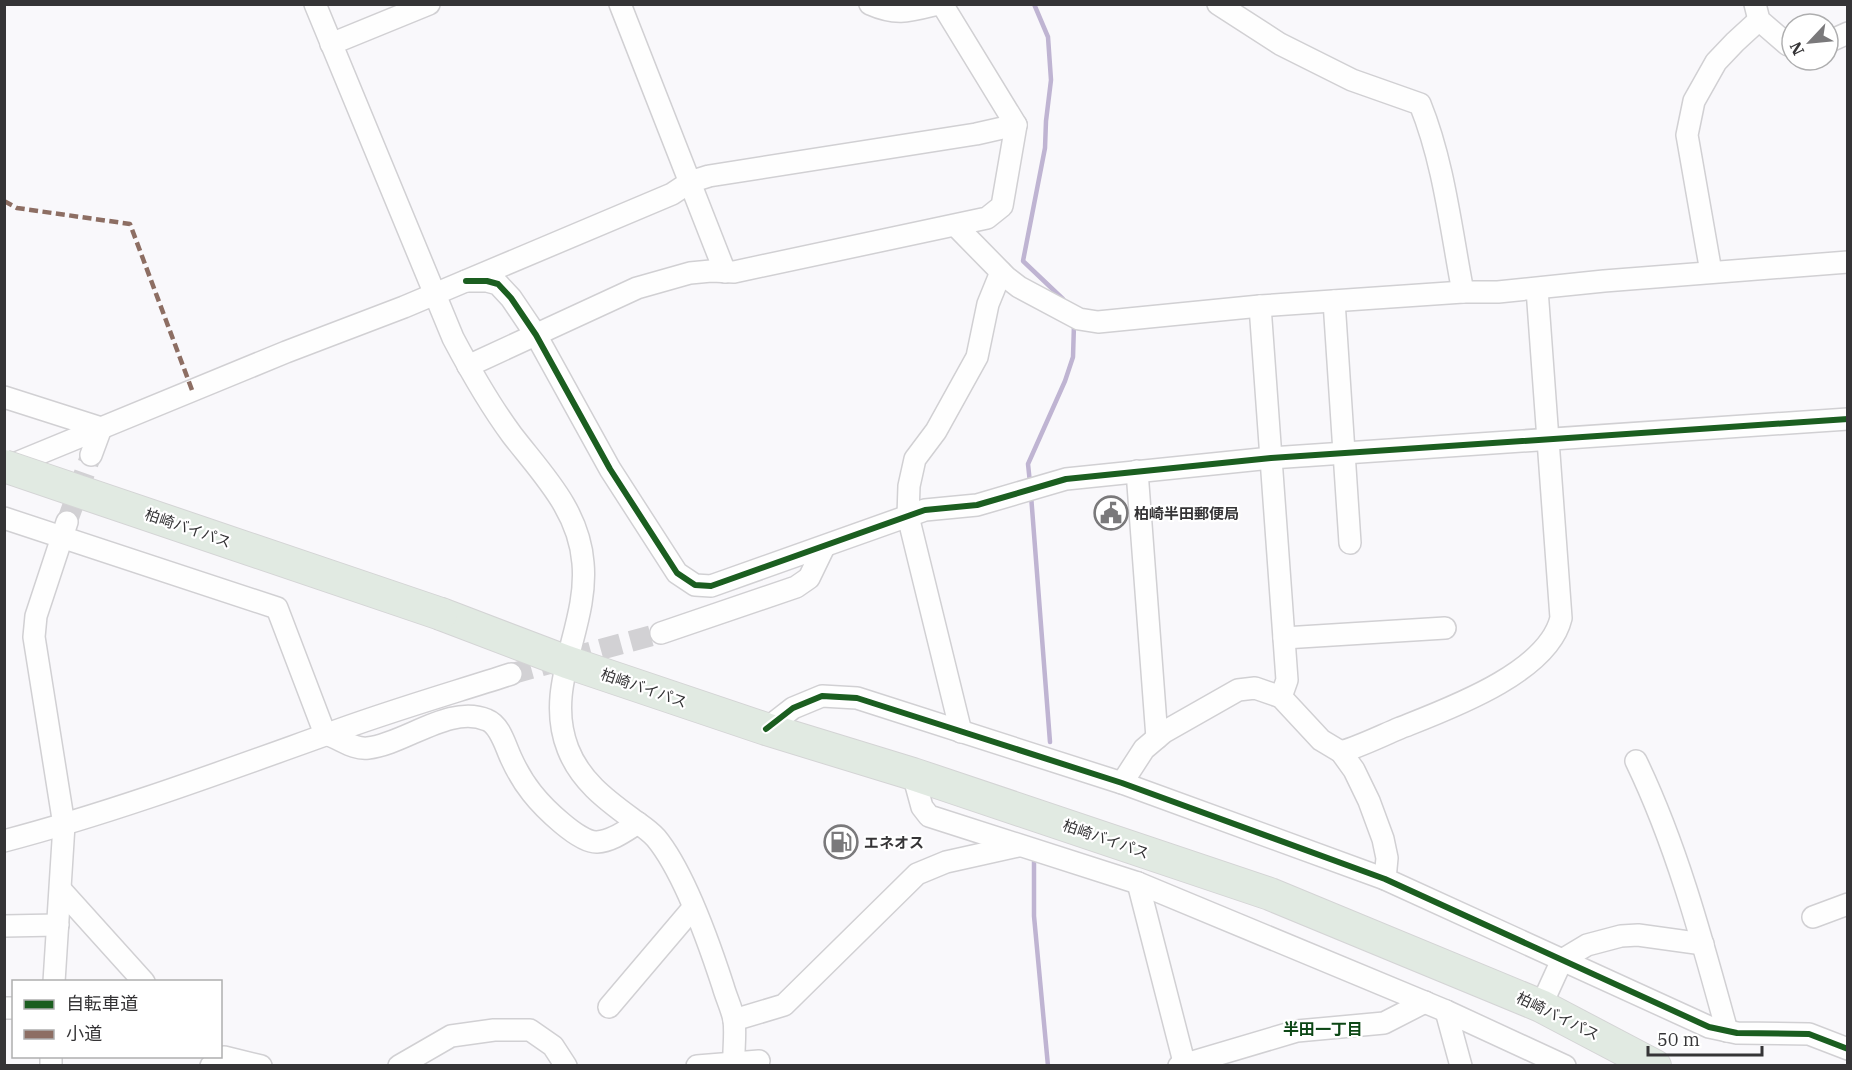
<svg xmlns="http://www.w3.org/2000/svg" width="1852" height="1070" viewBox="0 0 1852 1070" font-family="'IBM Plex Serif','Noto Sans JP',serif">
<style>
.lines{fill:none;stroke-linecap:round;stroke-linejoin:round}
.stream{stroke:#bfb4d2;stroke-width:4.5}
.minor-tunnel{stroke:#d2d1d4;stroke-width:21;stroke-dasharray:21 10;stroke-linecap:butt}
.minor-casing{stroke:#d1d0d3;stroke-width:24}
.highway-casing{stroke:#d4d4d5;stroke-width:34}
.minor{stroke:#fefefe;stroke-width:21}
.highway{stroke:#e1eae2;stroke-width:32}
.highway-bridge-casing{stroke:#d4d4d5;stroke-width:34;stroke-linecap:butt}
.highway-bridge{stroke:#e1eae2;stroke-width:32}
.quiet{stroke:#8d6e63;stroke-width:4.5;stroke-dasharray:9 4.5;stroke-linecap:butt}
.cycleway-casing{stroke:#fff;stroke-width:10}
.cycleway{stroke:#1b5e20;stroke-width:6}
.labels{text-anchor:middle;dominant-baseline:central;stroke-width:4.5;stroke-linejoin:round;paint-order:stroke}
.poi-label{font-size:15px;font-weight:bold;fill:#353436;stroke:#fff;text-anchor:start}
.street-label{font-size:15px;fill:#353436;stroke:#fff}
.neighbourhood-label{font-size:16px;font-weight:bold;fill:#0c4715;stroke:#fff}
</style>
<rect width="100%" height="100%" fill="#f9f8fb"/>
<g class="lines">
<g class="stream">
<path d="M1034,4L1048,37L1051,80L1046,121L1045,148L1023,261L1063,299L1065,302"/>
<path d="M1030,483L1028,464L1065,381L1073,357L1074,324"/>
<path d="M1031,495L1050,742"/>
<path d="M1034,862V916L1048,1066"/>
</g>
<g class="minor-tunnel">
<path d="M67,522L91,455"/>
<path d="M511,674L661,633"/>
</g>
<g class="minor-casing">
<g id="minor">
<path d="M315,4L453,338C471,372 489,404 512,435C542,474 579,510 583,563C589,627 543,686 568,749C580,780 605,799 631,818C639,824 649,830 656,838C684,872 709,943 723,986C726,997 732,1009 734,1020C736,1035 733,1051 734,1066"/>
<path d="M620,4L725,272"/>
<path d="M870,4C897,16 910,11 938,4"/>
<path d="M1218,4L1280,44L1352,80L1420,104C1444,163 1451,230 1463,292"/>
<path d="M1755,4L1759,20L1788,45H1792"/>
<path d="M1828,42L1848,33"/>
<path d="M331,44L429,4"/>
<path d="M956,226L1006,277L1019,287L1079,319L1098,322L1260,306L1463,292H1498L1604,281L1848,262"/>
<path d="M1711,272L1687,135L1694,101L1716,62L1735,42L1759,20"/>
<path d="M466,281H487L498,284L511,298L536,335L610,469L677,573L695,585L711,586L925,510L977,505L1066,479L1271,458L1848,419"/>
<path d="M1334,301L1350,543"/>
<path d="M1260,306L1287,680L1281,697"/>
<path d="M468,366L637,288L690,273L711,271L734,272L987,218L1002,206L1016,125L942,4"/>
<path d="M4,397L101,428L91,455"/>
<path d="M4,468L286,352L404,307L672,194L690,182L709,176L976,134L1016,125"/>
<path d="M1137,471L1157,738"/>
<path d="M4,518L277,608L325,734C340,738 353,750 368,748C405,744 450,704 487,720C500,725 505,745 511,758C516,769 524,783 532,793C543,807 579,843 597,842C612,841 625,831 638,823"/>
<path d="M661,633L796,587L809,578L824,547"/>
<path d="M1284,638L1445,628"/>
<path d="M766,729L793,708L822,696L857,698L1122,783L1385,879L1709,1027L1737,1033L1809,1034L1848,1049"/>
<path d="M961,732L908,516L909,486L915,459L936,431L977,357L988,304L1001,272"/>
<path d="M1341,752C1361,746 1381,736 1400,728C1448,709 1548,673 1561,618L1537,289"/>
<path d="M1636,761C1677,846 1702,940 1727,1031"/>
<path d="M913,774L922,807L929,816L1138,883L1446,1011L1565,1066"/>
<path d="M1122,783L1144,749L1164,732L1238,690L1255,688L1281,697L1321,740L1341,752L1354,770L1369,801L1383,839L1387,858L1385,879"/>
<path d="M4,841C114,812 219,773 325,735C386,712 449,694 511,674"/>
<path d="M1138,883L1185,1066"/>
<path d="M61,890L144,982"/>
<path d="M1813,917L1848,904"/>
<path d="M4,926L58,925"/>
<path d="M54,982L64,825L34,637L36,616L67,522"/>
<path d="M1541,1006L1562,960L1587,945L1621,936L1638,935L1703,944"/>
<path d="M609,1007L693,908"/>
<path d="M4,1008H14"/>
<path d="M1446,1011L1461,1066"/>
<path d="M734,1020L784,1005L917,874L946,862L1018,846"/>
<path d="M51,1066V1056"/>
<path d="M211,1066L224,1057L261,1066"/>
<path d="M399,1066L451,1036L494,1030H530L553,1046L566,1066"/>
<path d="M697,1066L759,1061"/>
<path d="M1179,1066L1297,1031L1384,1023L1425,1002"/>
</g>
</g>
<g class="highway-casing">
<path id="highway" d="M441,614L567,662L766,729L913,774L1270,894L1541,1006L1655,1066"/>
</g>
<use href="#minor" class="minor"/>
<use href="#highway" class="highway"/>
<g class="highway-bridge-casing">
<path id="highway-bridge" d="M4,466L441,614"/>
</g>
<use href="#highway-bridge" class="highway-bridge"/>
<path class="quiet" d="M4,201L17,208L130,224L192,390"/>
<g class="cycleway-casing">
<g id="cycleway">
<path d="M466,281H487L498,284L511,298L536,335L610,469L677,573L695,585L711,586L925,510L977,505L1066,479L1271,458L1848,419"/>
<path d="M766,729L793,708L822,696L857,698L1122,783L1385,879L1709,1027L1737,1033L1809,1034L1848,1049"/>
</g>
</g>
<use href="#cycleway" class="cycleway"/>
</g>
<defs>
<g id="civic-ring" transform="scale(1.725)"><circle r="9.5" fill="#fff" stroke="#7a797b" stroke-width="1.5"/><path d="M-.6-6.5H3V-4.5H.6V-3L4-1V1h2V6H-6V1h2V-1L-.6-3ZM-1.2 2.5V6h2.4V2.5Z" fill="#7a797b"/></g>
<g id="fuel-ring" transform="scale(1.725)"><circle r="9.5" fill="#fff" stroke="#7a797b" stroke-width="1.5"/><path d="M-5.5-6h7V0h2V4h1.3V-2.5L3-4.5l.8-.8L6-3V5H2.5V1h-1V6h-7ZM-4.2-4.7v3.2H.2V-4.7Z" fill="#7a797b"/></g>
</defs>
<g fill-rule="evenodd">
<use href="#civic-ring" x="1111" y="513"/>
<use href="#fuel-ring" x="841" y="842"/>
</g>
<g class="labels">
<g class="poi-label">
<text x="1134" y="513">柏崎半田郵便局</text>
<text x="864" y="842">エネオス</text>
</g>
<g class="street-label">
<text transform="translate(188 528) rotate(19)">柏崎バイパス</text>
<text transform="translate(644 688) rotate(19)">柏崎バイパス</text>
<text transform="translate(1106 839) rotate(19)">柏崎バイパス</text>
<text transform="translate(1558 1016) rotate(26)">柏崎バイパス</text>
</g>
<g class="neighbourhood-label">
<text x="1323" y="1029">半田一丁目</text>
</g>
</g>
<rect width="1852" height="1070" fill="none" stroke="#353436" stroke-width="12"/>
<rect x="12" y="980" width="210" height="78" fill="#ffffff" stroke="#aeaeaf" stroke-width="1.5"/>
<rect x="24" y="1000" width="30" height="9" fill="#1b5e20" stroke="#aeaeaf" stroke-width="1.5"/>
<text x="66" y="1010" font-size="18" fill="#353436">自転車道</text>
<rect x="24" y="1030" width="30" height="9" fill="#8d6e63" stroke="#aeaeaf" stroke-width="1.5"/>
<text x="66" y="1040" font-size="18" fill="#353436">小道</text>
<g transform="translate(1810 42) rotate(244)"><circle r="28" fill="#ffffff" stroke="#aeaeaf" stroke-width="1.5"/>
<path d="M0-4.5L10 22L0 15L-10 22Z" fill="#7a797b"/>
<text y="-9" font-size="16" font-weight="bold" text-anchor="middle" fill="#353436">N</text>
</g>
<path d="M1648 1046v9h114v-9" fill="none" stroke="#353436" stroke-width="3"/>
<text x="1657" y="1046" font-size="18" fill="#353436" stroke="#ffffff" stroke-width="4.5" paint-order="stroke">50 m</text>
</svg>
